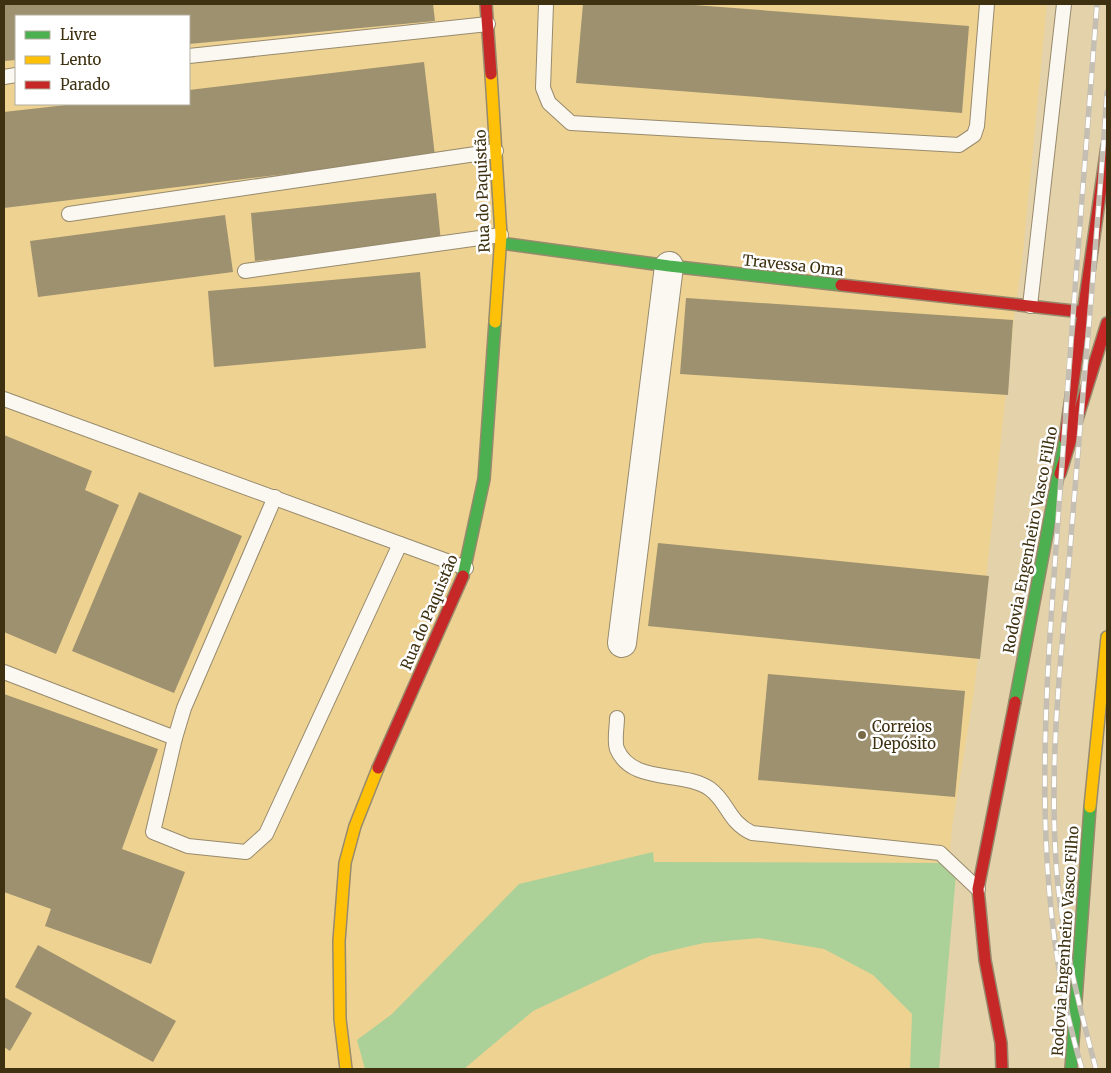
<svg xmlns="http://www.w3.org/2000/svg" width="1111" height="1073" viewBox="0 0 1111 1073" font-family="Merriweather,serif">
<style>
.built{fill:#eed292;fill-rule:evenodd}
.green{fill:#acd198}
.building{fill:#9e916f}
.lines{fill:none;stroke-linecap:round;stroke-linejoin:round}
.lane-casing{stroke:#978a6d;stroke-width:16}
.street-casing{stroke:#978a6d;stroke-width:30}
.fast-casing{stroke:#978a6d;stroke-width:14}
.slow-casing{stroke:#978a6d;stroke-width:14}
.jam-casing{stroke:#978a6d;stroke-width:14}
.lane{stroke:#fbf8f2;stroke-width:14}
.street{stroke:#fbf8f2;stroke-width:28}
.fast{stroke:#4caf50;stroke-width:11}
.slow{stroke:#ffc107;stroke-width:11}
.jam{stroke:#c62828;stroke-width:11}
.rail-casing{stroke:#c4beb3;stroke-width:5.5}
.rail{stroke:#fff;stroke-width:4;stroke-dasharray:11;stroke-linecap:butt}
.poi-dot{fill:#786947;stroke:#fff;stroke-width:2}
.labels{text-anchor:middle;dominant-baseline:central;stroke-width:5;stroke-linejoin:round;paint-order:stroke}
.street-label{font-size:15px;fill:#3e3111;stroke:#fff}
.poi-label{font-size:15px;fill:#3e3111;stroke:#fff;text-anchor:start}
</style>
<rect width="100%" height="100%" fill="#e4d2aa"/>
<path class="built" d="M4,4H1047L1022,263L1014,317L974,692L952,827L934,1069H4ZM16,16H189V104H16Z"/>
<path class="green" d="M653,852L654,862L957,863L939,1069H910L912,1014L873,975L824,949L759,938L704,943L652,955L533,1011L464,1069H365L357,1040L392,1014L519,884Z"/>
<g class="building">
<path d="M4,4H433L435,21L189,44V16H16V60L4,61Z"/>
<path d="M583,4H681L969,26L962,113L576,83Z"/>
<path d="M424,62L435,156L4,208V112L75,104H189V90Z"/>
<path d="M436,193L441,242L255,261L251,213Z"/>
<path d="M225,215L233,272L38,297L30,241Z"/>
<path d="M420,272L426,348L214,367L208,291Z"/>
<path d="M686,298L1013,320L1008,395L680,374Z"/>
<path d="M4,435L92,471L85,490L119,505L56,654L4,632Z"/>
<path d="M139,492L242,536L174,693L72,651Z"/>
<path d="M658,543L989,576L980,659L648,626Z"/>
<path d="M768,674L965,691L955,797L758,780Z"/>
<path d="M4,694L158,749L122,849L185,872L151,964L45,926L51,909L4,892Z"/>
<path d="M38,945L176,1021L153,1062L15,987Z"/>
<path d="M4,997L32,1013L10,1051L4,1047Z"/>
</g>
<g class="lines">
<g class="lane-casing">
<g id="lane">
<path d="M546,4L543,88L549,103L571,123L959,145L974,135L977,126L987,4"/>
<path d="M189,56L488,24"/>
<path d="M4,77L16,75"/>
<path d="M69,214L496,151"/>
<path d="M245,271L501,235"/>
<path d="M1030,306L1064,4"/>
<path d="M4,399L466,568"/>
<path d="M4,672L175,738L184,708L275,497"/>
<path d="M617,718C617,727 614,741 617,749C632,785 684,770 710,789C728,802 728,822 752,833L940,853L978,889"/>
<path d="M175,738L153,832L188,846L246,852L266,834L400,544"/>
</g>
</g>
<g class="street-casing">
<path id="street" d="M622,643L669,266"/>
</g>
<g class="fast-casing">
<g id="fast">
<path d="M501,243L669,266L841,285"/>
<path d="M463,576L484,479L495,322"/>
<path d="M1015,702L1065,439"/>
<path d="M1071,1069L1090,807"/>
</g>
</g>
<g class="slow-casing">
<g id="slow">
<path d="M491,74L501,235L495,322"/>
<path d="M1090,807L1107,637"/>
<path d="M346,1069L340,1019L339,941L345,863L355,826L378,768"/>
</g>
</g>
<g class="jam-casing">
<g id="jam">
<path d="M486,4L491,74"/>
<path d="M841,285L1082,312"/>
<path d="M1065,439L1107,146"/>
<path d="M1060,474L1107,323"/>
<path d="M378,768L463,576"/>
<path d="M1002,1069L1001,1043L985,960L978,889L1015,702"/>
</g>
</g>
<use href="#lane" class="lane"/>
<use href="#street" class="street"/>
<use href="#fast" class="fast"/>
<use href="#slow" class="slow"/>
<use href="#jam" class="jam"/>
<g class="rail-casing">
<g id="rail">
<path d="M1082,1069C1028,890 1045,702 1058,519C1070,347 1084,176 1097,4"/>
<path d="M1096,1069C1079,1006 1063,942 1057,876C1048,767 1061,658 1070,550C1082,397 1097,245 1107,92"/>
</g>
</g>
<use href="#rail" class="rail"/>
</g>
<circle class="poi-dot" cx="862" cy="735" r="5"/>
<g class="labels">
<g class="street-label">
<text transform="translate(482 191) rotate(-92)">Rua do Paquistão</text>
<text transform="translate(793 265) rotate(6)">Travessa Oma</text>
<text transform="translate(1030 540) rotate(-79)">Rodovia Engenheiro Vasco Filho</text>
<text transform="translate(429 612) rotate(-67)">Rua do Paquistão</text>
<text transform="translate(1065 941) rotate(-86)">Rodovia Engenheiro Vasco Filho</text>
</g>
<g class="poi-label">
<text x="872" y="726">Correios<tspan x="872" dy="17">Depósito</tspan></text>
</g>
</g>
<rect width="1111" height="1073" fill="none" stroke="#3e3111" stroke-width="10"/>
<rect x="15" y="15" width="175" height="90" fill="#ffffff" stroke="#b2ada0"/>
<rect x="25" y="31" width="25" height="8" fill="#4caf50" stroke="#b2ada0"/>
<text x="60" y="40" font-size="15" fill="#3e3111">Livre</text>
<rect x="25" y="56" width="25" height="8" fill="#ffc107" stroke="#b2ada0"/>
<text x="60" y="65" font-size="15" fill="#3e3111">Lento</text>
<rect x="25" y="81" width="25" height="8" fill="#c62828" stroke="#b2ada0"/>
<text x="60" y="90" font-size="15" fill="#3e3111">Parado</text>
</svg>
